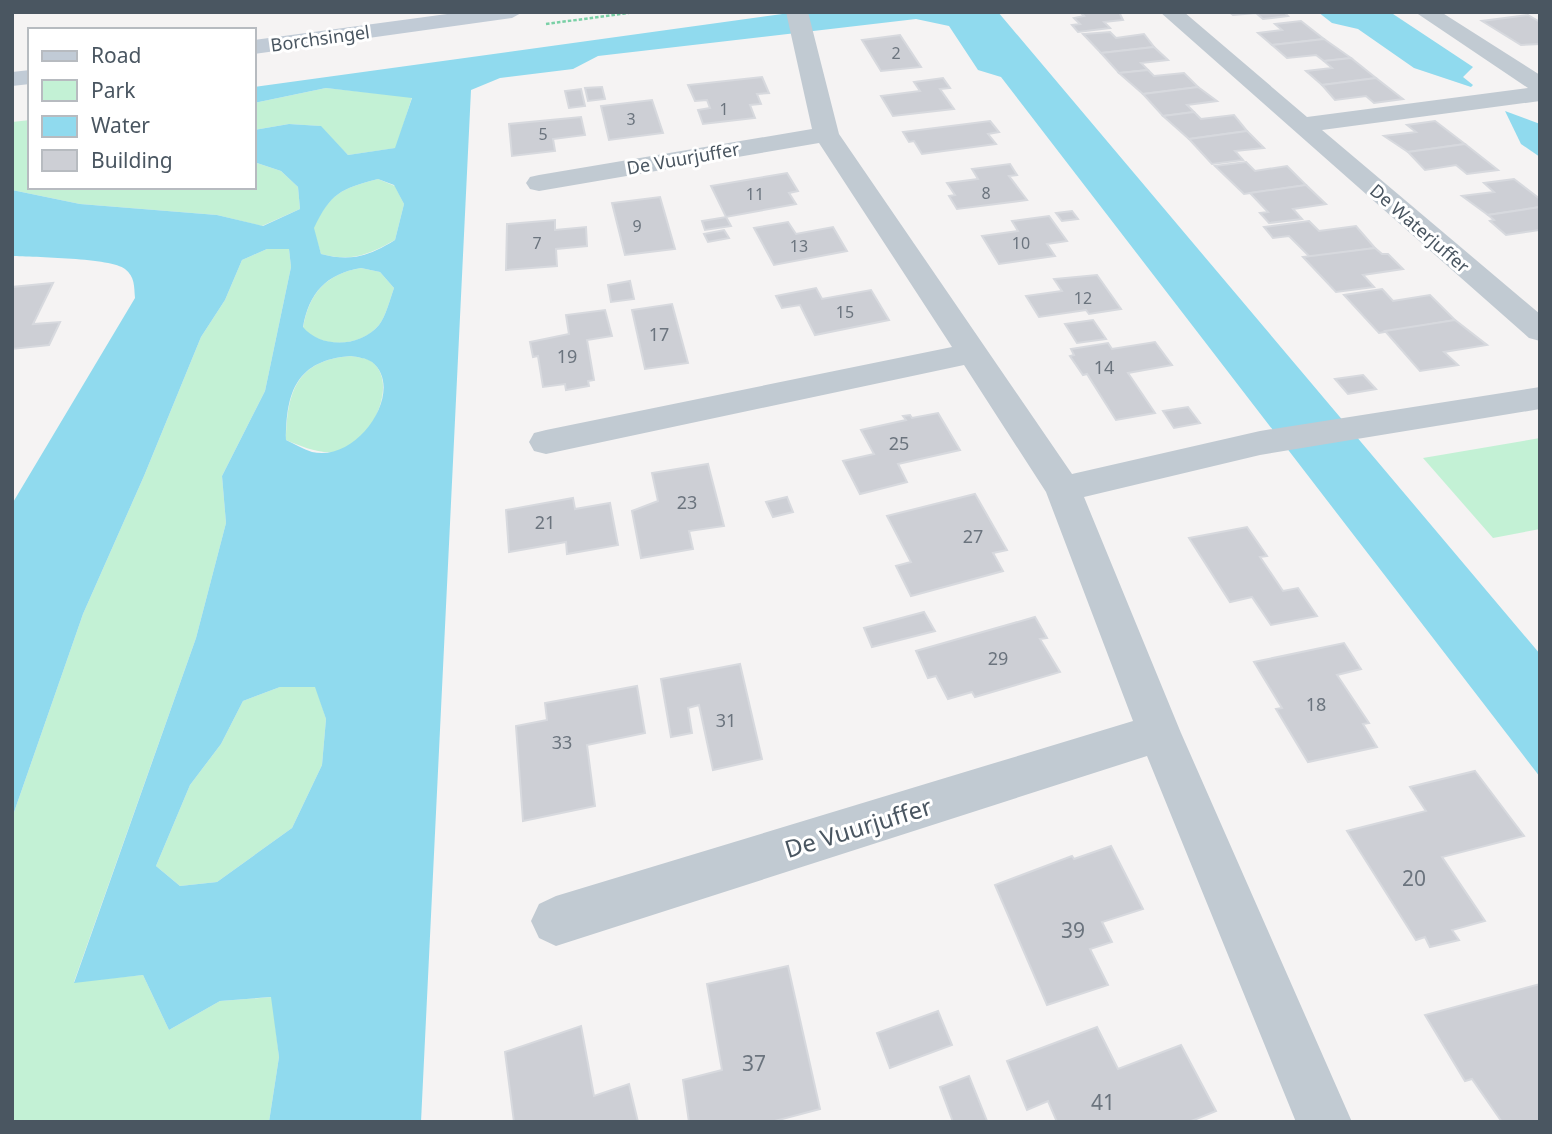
<svg xmlns="http://www.w3.org/2000/svg" width="1552" height="1134" viewBox="0 0 1552 1134" font-family="'Noto Sans',sans-serif">
<style>
.green{fill:#c3f1d5}
.water{fill:#90daee;fill-rule:evenodd}
.building{fill:#cdcfd5;stroke:#d7d9de;stroke-width:2}
.lines{fill:none;stroke-linecap:round;stroke-linejoin:round}
.path{stroke:#7ad0a6;stroke-width:2.5;stroke-dasharray:3.5 2;stroke-linecap:butt}
.street{fill:#c1cad2;fill-rule:evenodd}
.secondary{fill:#c1cbd6;fill-rule:evenodd}
.labels{text-anchor:middle;dominant-baseline:central;stroke-width:6;stroke-linejoin:round;paint-order:stroke}
.far-number-label{font-size:16px;fill:#6b747e}
.far-street-label{font-size:18px;fill:#4a5661;stroke:#fff}
.number-label{font-size:18px;fill:#6b747e}
.near-number-label{font-size:21px;fill:#6b747e}
.near-street-label{font-size:24px;fill:#4a5661;stroke:#fff}
</style>
<rect width="100%" height="100%" fill="#f5f3f3"/>
<g class="green">
<path d="M326,88L412,97L396,148L348,155L320,126L289,124L254,130V103Z"/>
<path d="M30,120V187H254V162L281,171L298,187L300,209L262,226L217,215L80,204L12,190V122Z"/>
<path d="M378,179L395,186L404,204L395,240C368,255 351,262 321,254L313,228C331,193 340,189 378,179Z"/>
<path d="M267,249H289L291,267L265,391L222,476L226,523L196,638L74,982L143,975L169,1030L220,1001L272,997L279,1057L269,1122H12V818L83,614L144,476L201,337L225,300L242,260Z"/>
<path d="M361,268L380,272L394,288C390,299 386,316 379,325C361,347 321,349 303,328C309,293 326,274 361,268Z"/>
<path d="M351,356C357,357 366,358 371,361C399,382 373,435 348,448C328,458 305,448 286,440C287,391 297,360 351,356Z"/>
<path d="M1540,438V529L1493,538L1423,458Z"/>
<path d="M280,687H316L326,719L322,765L292,828L217,882L180,886L156,866L190,785L221,744L243,701Z"/>
</g>
<g class="water">
<path d="M797,12H998L1540,654V777L1001,77L978,70L949,26L916,19L598,56L573,69L500,78L471,90L421,1122H269L279,1057L271,997L220,1001L169,1030L143,975L74,983L196,638L226,523L222,476L265,391L291,267L289,249H267L242,260L225,300L201,337L144,476L83,614L12,818V504L135,298C134,286 135,277 125,269C112,258 33,257 12,256V190L80,204L217,215L263,226L300,209L298,187L281,171L254,162V130L289,124L321,126L348,155L395,148L412,98L326,88L254,103V87ZM378,179L394,185L404,204L395,240C369,256 351,262 321,254L314,228C331,193 340,189 378,179ZM361,268L380,272L394,288C390,299 386,316 379,325C361,347 321,349 303,327C309,293 326,274 361,268ZM351,356C357,357 366,358 372,362C406,389 359,463 312,452C303,449 295,444 286,440C286,391 297,360 351,356ZM280,687H315L326,719L322,765L292,828L217,882L180,886L156,866L190,785L221,744L243,701Z"/>
<path d="M1318,12H1390L1473,67L1463,77L1473,85L1471,87L1414,68L1358,29L1332,23Z"/>
<path d="M1505,111L1540,124V157L1521,144Z"/>
</g>
<g class="building">
<path d="M1080,12H1119L1123,20L1104,22L1110,28L1078,32L1072,25L1080,24L1074,18L1084,16Z"/>
<path d="M1229,12H1284L1288,16L1263,19L1256,13L1233,15Z"/>
<path d="M1528,15L1540,22V44L1521,45L1482,21Z"/>
<path d="M1301,21L1324,39L1272,45L1258,33L1282,30L1275,24Z"/>
<path d="M1110,32L1116,38L1144,34L1154,47L1101,53L1083,34Z"/>
<path d="M900,35L921,67L881,71L862,40Z"/>
<path d="M1324,39L1351,58L1324,61L1316,55L1287,58L1272,45Z"/>
<path d="M1154,47L1168,60L1141,63L1148,70L1119,73L1101,53Z"/>
<path d="M1351,58L1376,78L1322,85L1306,71L1332,68L1324,61Z"/>
<path d="M1148,70L1154,76L1184,73L1198,87L1143,94L1119,73Z"/>
<path d="M762,77L769,93L757,94L761,104L750,105L755,118L703,124L698,110L710,108L707,100L695,101L688,85Z"/>
<path d="M943,78L950,88L940,89L954,109L893,116L881,96L920,91L914,82Z"/>
<path d="M1376,78L1403,99L1374,103L1366,96L1335,100L1322,85Z"/>
<path d="M602,87L605,99L588,101L585,88Z"/>
<path d="M1198,87L1217,101L1187,105L1194,112L1163,116L1143,94Z"/>
<path d="M581,89L585,106L569,108L565,91Z"/>
<path d="M652,100L663,133L609,140L601,106Z"/>
<path d="M1194,112L1201,119L1234,115L1247,131L1189,139L1163,116Z"/>
<path d="M581,117L585,135L553,139L555,151L512,156L509,124Z"/>
<path d="M990,121L999,132L988,134L996,144L922,154L914,141L909,142L903,132Z"/>
<path d="M1435,121L1465,144L1408,152L1384,136L1416,132L1407,125Z"/>
<path d="M1247,131L1264,148L1235,151L1243,160L1212,164L1189,139Z"/>
<path d="M1465,144L1498,170L1467,174L1456,165L1425,170L1408,152Z"/>
<path d="M1246,162L1255,171L1287,166L1306,185L1244,194L1215,166Z"/>
<path d="M1010,164L1017,175L1009,176L1027,200L957,209L949,196L955,195L947,183L978,179L972,169Z"/>
<path d="M787,173L798,191L789,193L796,204L726,217L711,186Z"/>
<path d="M1514,179L1540,199V207L1488,215L1462,196L1494,192L1484,183Z"/>
<path d="M1306,185L1326,204L1293,209L1302,219L1269,223L1260,213L1268,212L1250,193Z"/>
<path d="M660,197L675,249L625,255L612,203Z"/>
<path d="M1540,207V230L1506,235L1490,221L1494,220L1488,215Z"/>
<path d="M1072,211L1078,219L1062,221L1056,213Z"/>
<path d="M1049,216L1067,241L1047,244L1055,256L999,264L982,236L1018,231L1012,221Z"/>
<path d="M726,217L731,226L705,230L702,221Z"/>
<path d="M555,220V230L586,227L587,246L556,249L557,266L506,270L507,224Z"/>
<path d="M1309,221L1319,231L1356,226L1375,248L1310,257L1289,236L1273,238L1264,227Z"/>
<path d="M788,222L796,234L833,227L847,251L774,265L754,228Z"/>
<path d="M724,230L729,238L708,242L704,234Z"/>
<path d="M1375,248L1382,254H1388L1403,269L1363,275L1374,287L1336,292L1303,257Z"/>
<path d="M1097,275L1121,309L1089,314L1086,310L1039,317L1026,296L1062,291L1054,279Z"/>
<path d="M630,281L634,299L611,302L608,285Z"/>
<path d="M53,283L33,324L60,322L49,345L12,349V287Z"/>
<path d="M816,288L822,299L871,290L889,320L815,335L800,305L782,308L776,296Z"/>
<path d="M1382,289L1393,301L1430,295L1455,320L1379,333L1344,295Z"/>
<path d="M672,304L688,363L645,369L632,310Z"/>
<path d="M605,310L612,336L587,340L594,380L588,381L589,386L566,390L565,384L543,387L538,356L533,357L530,342L569,334L566,315Z"/>
<path d="M1093,320L1106,339L1077,343L1065,324Z"/>
<path d="M1455,320L1487,345L1444,352L1458,365L1420,371L1385,331Z"/>
<path d="M1155,342L1172,365L1128,373L1155,413L1116,420L1087,374L1083,375L1070,356L1074,355L1071,349L1108,343L1112,349Z"/>
<path d="M1363,375L1376,389L1348,394L1335,379Z"/>
<path d="M1188,407L1200,423L1174,428L1163,411Z"/>
<path d="M938,413L960,450L898,464L907,482L860,494L843,461L874,454L861,430L906,420L903,416L910,415L912,418Z"/>
<path d="M708,464L724,526L689,531L693,549L641,558L632,511L658,501L652,473Z"/>
<path d="M975,494L1007,550L993,553L1003,571L911,596L896,566L911,562L887,516Z"/>
<path d="M787,497L793,512L773,517L766,502Z"/>
<path d="M573,498L575,509L610,503L618,545L567,554L566,542L509,552L506,510Z"/>
<path d="M1247,527L1267,556L1260,557L1283,591L1298,588L1317,616L1271,625L1252,597L1230,602L1189,538Z"/>
<path d="M924,612L935,631L872,647L864,628Z"/>
<path d="M1035,617L1047,638L1040,639L1060,672L975,697L972,692L948,699L936,676L928,678L916,651Z"/>
<path d="M1344,643L1361,669L1337,675L1369,723L1363,724L1377,747L1308,762L1276,709L1282,708L1254,662Z"/>
<path d="M740,664L762,759L713,770L699,705L688,708L692,733L671,737L661,679Z"/>
<path d="M637,686L645,733L587,745L595,806L523,821L516,726L547,720L545,703Z"/>
<path d="M1475,771L1524,836L1442,857L1485,921L1452,930L1459,940L1430,947L1425,937L1416,940L1347,831L1426,811L1410,787Z"/>
<path d="M1111,846L1143,909L1102,922L1112,942L1090,949L1108,985L1047,1005L995,885L1072,856L1074,859Z"/>
<path d="M788,966L820,1109L771,1122H689L683,1080L722,1070L707,984Z"/>
<path d="M1540,984V1122H1502L1472,1079L1465,1081L1425,1015Z"/>
<path d="M938,1011L952,1045L890,1068L877,1033Z"/>
<path d="M581,1026L594,1096L629,1084L638,1122H514L505,1052Z"/>
<path d="M1097,1027L1118,1069L1181,1045L1216,1111L1189,1122H1057L1048,1101L1027,1110L1007,1061Z"/>
<path d="M969,1076L987,1121L953,1122L940,1087Z"/>
</g>
<g class="lines">
<path class="path" d="M546,24L636,12"/>
<g class="street">
<path d="M786,12H808L839,134L1072,474L1260,431L1540,387V409L1260,455L1084,497L1181,733L1352,1122H1296L1147,756L556,946L539,938L531,921L539,904L556,896L1133,721L1046,492L964,365L546,454L534,451L529,442L534,433L546,430L952,347L819,143L539,191L530,189L526,183L530,177L539,175L812,129Z"/>
<path d="M1160,12H1184L1307,117L1528,88L1415,12H1441L1540,75V101L1322,130L1540,314V341L1529,338Z"/>
</g>
<g class="secondary">
<path d="M462,12H523L512,18L254,54V40Z"/>
<path d="M30,70V84L12,86V72Z"/>
</g>
</g>
<g class="labels">
<g class="far-number-label">
<text x="896" y="53">2</text>
<text x="724" y="109">1</text>
<text x="631" y="119">3</text>
<text x="543" y="134">5</text>
<text x="986" y="193">8</text>
<text x="755" y="194">11</text>
<text x="637" y="226">9</text>
<text x="537" y="243">7</text>
<text x="1021" y="243">10</text>
<text x="799" y="246">13</text>
<text x="1083" y="298">12</text>
<text x="845" y="312">15</text>
</g>
<g class="far-street-label">
<text transform="translate(320 38) rotate(-8)">Borchsingel</text>
<text transform="translate(683 158) rotate(-10)">De Vuurjuffer</text>
<text transform="translate(1420 228) rotate(41)">De Waterjuffer</text>
</g>
<g class="number-label">
<text x="659" y="334">17</text>
<text x="567" y="356">19</text>
<text x="1104" y="367">14</text>
<text x="899" y="443">25</text>
<text x="687" y="502">23</text>
<text x="545" y="522">21</text>
<text x="973" y="536">27</text>
<text x="998" y="658">29</text>
<text x="1316" y="704">18</text>
<text x="726" y="720">31</text>
<text x="562" y="742">33</text>
</g>
<g class="near-number-label">
<text x="1414" y="878">20</text>
<text x="1073" y="930">39</text>
<text x="754" y="1063">37</text>
<text x="1103" y="1102">41</text>
</g>
<g class="near-street-label">
<text transform="translate(858 827) rotate(-17)">De Vuurjuffer</text>
</g>
</g>
<rect width="1552" height="1134" fill="none" stroke="#4a5661" stroke-width="28"/>
<rect x="28" y="28" width="228" height="161" fill="#ffffff" stroke="#b7bbc0" stroke-width="2"/>
<rect x="42" y="51" width="35" height="10" fill="#c1cbd6" stroke="#b7bbc0" stroke-width="2"/>
<text x="91" y="63" font-size="21" fill="#4a5661">Road</text>
<rect x="42" y="80" width="35" height="21" fill="#c3f1d5" stroke="#b7bbc0" stroke-width="2"/>
<text x="91" y="98" font-size="21" fill="#4a5661">Park</text>
<rect x="42" y="116" width="35" height="21" fill="#90daee" stroke="#b7bbc0" stroke-width="2"/>
<text x="91" y="133" font-size="21" fill="#4a5661">Water</text>
<rect x="42" y="150" width="35" height="21" fill="#cdcfd5" stroke="#b7bbc0" stroke-width="2"/>
<text x="91" y="168" font-size="21" fill="#4a5661">Building</text>
</svg>
